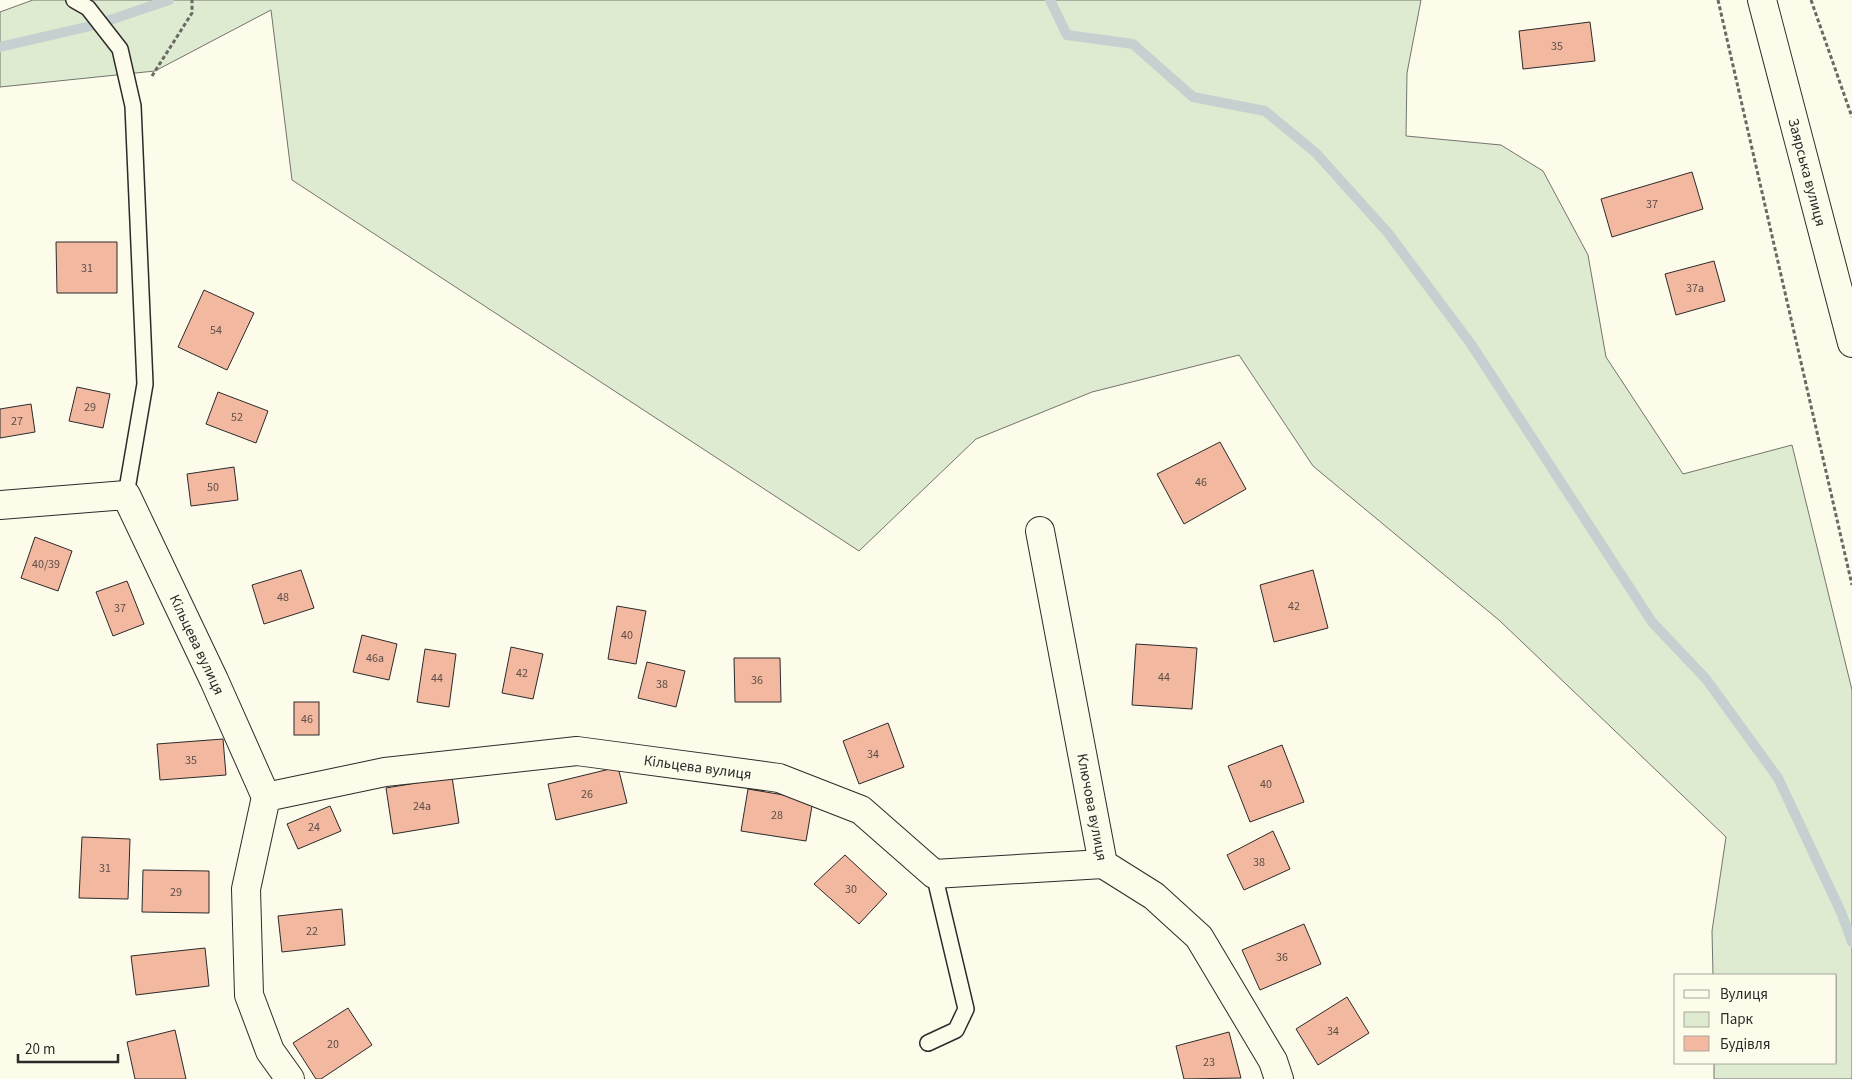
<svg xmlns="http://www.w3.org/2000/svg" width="1852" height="1079" viewBox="0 0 1852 1079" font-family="'Source Sans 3',sans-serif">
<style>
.green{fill:#deebd1;stroke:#74746e}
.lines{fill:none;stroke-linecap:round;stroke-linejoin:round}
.stream{stroke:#c7d0d0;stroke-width:10}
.building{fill:#f2b8a0;stroke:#2b2b2b}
.lane-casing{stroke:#2b2b2b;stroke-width:18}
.street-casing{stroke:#2b2b2b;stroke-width:30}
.primary-casing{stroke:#2b2b2b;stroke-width:30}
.path{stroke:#6a6964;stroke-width:3;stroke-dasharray:4 2.5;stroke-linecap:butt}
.lane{stroke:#fdfbea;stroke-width:15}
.street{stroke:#fdfbea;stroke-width:28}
.primary{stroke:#fdfbea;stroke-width:28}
.labels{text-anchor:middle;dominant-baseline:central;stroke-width:4;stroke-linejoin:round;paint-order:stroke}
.number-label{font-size:12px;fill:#5d4e48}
.street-label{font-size:15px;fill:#2b2b2b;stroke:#fdfbea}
</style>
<rect width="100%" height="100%" fill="#fdfbea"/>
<path class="green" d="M33,0H1421L1407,73L1406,136L1501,145L1543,171L1588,255L1606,357L1683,474L1792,445L1852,690V1079H1714V1063H1836V975H1713L1712,931L1726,837L1500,621L1313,466L1239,355L1092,392L976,439L859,551L292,180L271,10L155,71L0,87V12Z"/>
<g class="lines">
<g class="stream">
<path d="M1050,0L1067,35L1133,44L1193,97L1265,111L1316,153L1388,233L1471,344L1652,622L1706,679L1778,778L1841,912L1852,942"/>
<path d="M0,47L95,25L169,0"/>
</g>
</g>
<g class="building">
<path d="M1590,22L1595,61L1523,69L1519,31Z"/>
<path d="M1692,172L1703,209L1612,237L1601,199Z"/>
<path d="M56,242H117V293H57Z"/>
<path d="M1714,261L1725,301L1676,315L1665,274Z"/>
<path d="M204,290L254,313L227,370L178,347Z"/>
<path d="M77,387L110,394L103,428L69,421Z"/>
<path d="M218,392L268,411L256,443L206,424Z"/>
<path d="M31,404L35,432L0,438V409Z"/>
<path d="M1220,442L1246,489L1184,524L1157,474Z"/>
<path d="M234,467L238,500L191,506L187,474Z"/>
<path d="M35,537L72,551L58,591L21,578Z"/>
<path d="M301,570L314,608L264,624L252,585Z"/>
<path d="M1313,570L1328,628L1274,642L1260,585Z"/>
<path d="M127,581L144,624L113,636L96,592Z"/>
<path d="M617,606L646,611L636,664L608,659Z"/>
<path d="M362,635L397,644L389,680L353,672Z"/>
<path d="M1136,644L1197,648L1192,709L1132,705Z"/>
<path d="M511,647L543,654L533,699L502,693Z"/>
<path d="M425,649L456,654L449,707L417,702Z"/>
<path d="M734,658H780L781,702H735Z"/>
<path d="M647,662L685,671L676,707L638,698Z"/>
<rect x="294" y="702" width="25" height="33"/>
<path d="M888,723L904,767L859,784L843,741Z"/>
<path d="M223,739L226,775L160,780L157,744Z"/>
<path d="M1282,745L1304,802L1250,822L1228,766Z"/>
<path d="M618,767L627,803L556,820L548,784Z"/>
<path d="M452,777L459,823L393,834L386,788Z"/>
<path d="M748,789L813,800L806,841L741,831Z"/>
<path d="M330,806L341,831L298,849L287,824Z"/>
<path d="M1273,831L1290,869L1244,890L1227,855Z"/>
<path d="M82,837L130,839L128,899L79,898Z"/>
<path d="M845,855L887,894L859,924L814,884Z"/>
<path d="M143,870L209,871V913L142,912Z"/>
<path d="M342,909L345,945L282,952L278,916Z"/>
<path d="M1304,924L1321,964L1260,990L1242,950Z"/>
<path d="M205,948L209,986L136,995L131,956Z"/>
<path d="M1347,997L1369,1033L1318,1065L1296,1029Z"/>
<path d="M348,1008L372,1045L321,1079H316L293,1043Z"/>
<path d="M175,1030L186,1079H135L127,1042Z"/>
<path d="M1229,1032L1241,1078L1184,1079L1176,1046Z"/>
</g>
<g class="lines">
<g class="lane-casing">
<g id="lane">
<path d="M74,0L88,8L120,49L133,106L145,384L126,495"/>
<path d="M928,1043L956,1030L966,1009L934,874"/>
</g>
</g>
<g class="street-casing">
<g id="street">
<path id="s1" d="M0,505L126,495L214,680L266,797"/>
<path id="s2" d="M1040,531L1103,864L1154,896L1199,937L1273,1061L1279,1079"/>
<path id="s3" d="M290,1079L270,1051L249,995L246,889L266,797L385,772L577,751L779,778L861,810L934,874L1103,864"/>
</g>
</g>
<g class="primary-casing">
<g id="primary">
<path id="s4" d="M1762,0L1852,343"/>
</g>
</g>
<g class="path">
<path d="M1718,0L1852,585"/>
<path d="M1811,0L1852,117"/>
<path d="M152,76L192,13V0"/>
</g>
<use href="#lane" class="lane"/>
<use href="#street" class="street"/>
<use href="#primary" class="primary"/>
</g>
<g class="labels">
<g class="number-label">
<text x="1557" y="46">35</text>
<text x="1652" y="204">37</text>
<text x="87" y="268">31</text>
<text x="1695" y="288">37а</text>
<text x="216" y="330">54</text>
<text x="90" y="407">29</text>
<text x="237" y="417">52</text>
<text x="17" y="421">27</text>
<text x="1201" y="482">46</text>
<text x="213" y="487">50</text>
<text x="46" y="564">40/39</text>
<text x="283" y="597">48</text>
<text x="1294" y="606">42</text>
<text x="120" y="608">37</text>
<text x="627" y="635">40</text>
<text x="375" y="658">46а</text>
<text x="522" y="673">42</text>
<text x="1164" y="677">44</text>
<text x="437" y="678">44</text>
<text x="757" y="680">36</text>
<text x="662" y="684">38</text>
<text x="307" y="719">46</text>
<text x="873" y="754">34</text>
<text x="191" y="760">35</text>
<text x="1266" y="784">40</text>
<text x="587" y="794">26</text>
<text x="422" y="806">24а</text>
<text x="777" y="815">28</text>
<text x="314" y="827">24</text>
<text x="1259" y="862">38</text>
<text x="105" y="868">31</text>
<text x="851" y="889">30</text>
<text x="176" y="892">29</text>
<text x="312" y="931">22</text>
<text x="1282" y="957">36</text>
<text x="1333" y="1031">34</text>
<text x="333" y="1044">20</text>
<text x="1209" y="1062">23</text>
</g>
<g class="street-label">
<text stroke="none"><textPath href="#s4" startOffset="178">Заярська вулиця</textPath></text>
<text stroke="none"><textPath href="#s1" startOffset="292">Кільцева вулиця</textPath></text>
<text stroke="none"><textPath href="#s3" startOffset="731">Кільцева вулиця</textPath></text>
<text stroke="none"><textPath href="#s2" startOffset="281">Ключова вулиця</textPath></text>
</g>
</g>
<rect x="1674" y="974" width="162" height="90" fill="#fdfbea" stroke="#a9a89e"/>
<rect x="1684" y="990" width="25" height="8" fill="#fdfbea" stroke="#a9a89e"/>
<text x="1720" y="999" font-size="15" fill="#2b2b2b">Вулиця</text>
<rect x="1684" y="1012" width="25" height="15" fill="#deebd1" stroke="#a9a89e"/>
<text x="1720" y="1024" font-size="15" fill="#2b2b2b">Парк</text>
<rect x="1684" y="1036" width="25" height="15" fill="#f2b8a0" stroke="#a9a89e"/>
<text x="1720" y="1049" font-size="15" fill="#2b2b2b">Будівля</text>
<path d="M18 1054v8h100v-8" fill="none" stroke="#2b2b2b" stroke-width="2.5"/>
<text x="25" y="1054" font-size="15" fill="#2b2b2b" stroke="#fdfbea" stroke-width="4" paint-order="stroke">20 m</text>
</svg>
